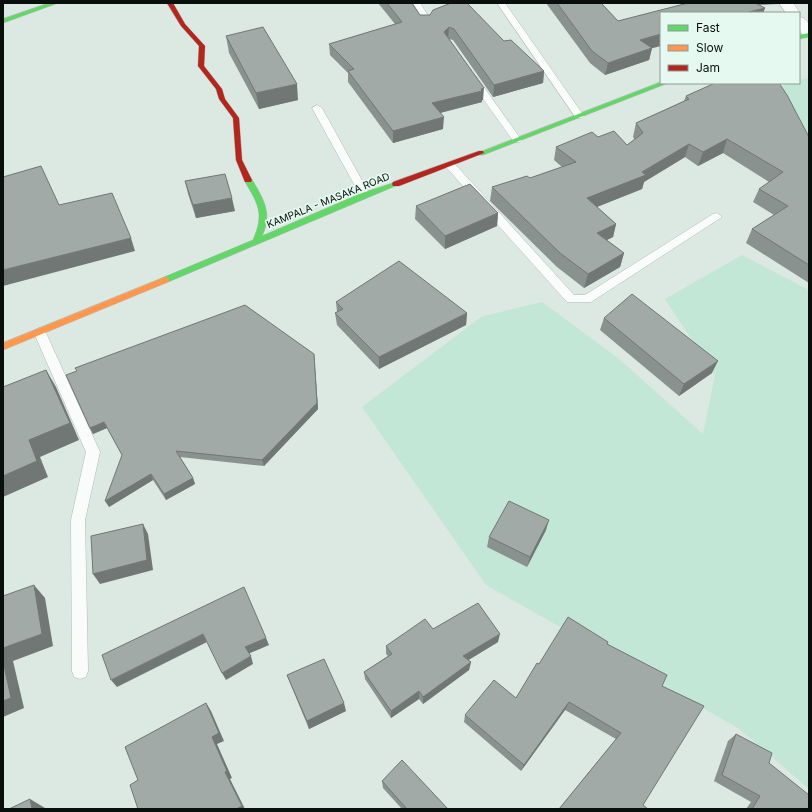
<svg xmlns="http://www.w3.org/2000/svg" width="812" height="812" viewBox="0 0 812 812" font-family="Inter,sans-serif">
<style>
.green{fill:#c2e7d6}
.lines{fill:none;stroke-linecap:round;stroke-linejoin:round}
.lane-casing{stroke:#b2bbb7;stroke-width:1}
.street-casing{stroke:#b2bbb7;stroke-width:1}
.fast-casing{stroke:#b2bbb7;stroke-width:1}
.slow-casing{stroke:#b2bbb7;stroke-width:1}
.jam-casing{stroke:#b2bbb7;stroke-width:1}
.lane{fill:#fafcfb;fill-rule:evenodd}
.street{fill:#fafcfb;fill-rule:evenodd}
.fast{fill:#63d668;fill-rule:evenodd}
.slow{fill:#ff974d;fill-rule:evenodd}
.jam{fill:#b3261e;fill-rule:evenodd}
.wall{fill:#8a928f}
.shaded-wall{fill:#717774}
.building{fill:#a1aaa6;stroke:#717774}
.labels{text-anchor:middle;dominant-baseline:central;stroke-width:3.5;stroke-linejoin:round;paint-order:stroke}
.street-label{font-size:10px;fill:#090f0c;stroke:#e5f9f0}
</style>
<rect width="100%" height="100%" fill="#dce8e2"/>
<g class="green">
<path d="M809,78V139L778,86L799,83V80Z"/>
<path d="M742,255L809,290V789L738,728L486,585L362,407L481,317L542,302L618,358L703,434L715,375L665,299Z"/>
</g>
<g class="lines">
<g class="lane-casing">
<g id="lane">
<path d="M497,3H505L584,116L582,118H576Z"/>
<path d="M473,75L476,76L520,138L522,140L520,142H514L468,78Z"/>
<path d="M317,105L322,108L370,195L369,197L365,198L360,195L312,108Z"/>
<path d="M450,162L454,163L574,295H585L713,214L717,213L722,217L591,302H567L446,167L445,165Z"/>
<path d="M40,328L44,330L46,333L100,452L85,520L88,671L86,677L80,679L74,677L72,671L71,520L86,452L34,333L36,330Z"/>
</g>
</g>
<g class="street-casing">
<g id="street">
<path d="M406,3H420L432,22L430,25H420Z"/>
<path d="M779,3H793L800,13L799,15V13H786Z"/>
<path d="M799,17L804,18L809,24V37C798,35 799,26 799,17Z"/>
</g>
</g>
<g class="fast-casing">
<g id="fast">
<path d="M49,3H58L3,23V19Z"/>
<path d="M809,33V37L799,39V35Z"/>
<path d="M661,82L668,83L483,155H479L478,153Z"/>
<path d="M245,178H251C263,198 273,213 262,236L362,193L396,182L400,184L168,282H162L161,280L162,278L253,240C265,213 258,204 244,180Z"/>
</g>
</g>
<g class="slow-casing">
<path id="slow" d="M165,277L168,278L169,280L168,282L3,350V343Z"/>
</g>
<g class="jam-casing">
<g id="jam">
<path d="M167,3H173L185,24L205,46L204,66L222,89L225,99L239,118L242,160L252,180L251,182H245L236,160L233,118L219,99L216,89L198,66L199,46L181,26Z"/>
<path d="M479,151H483L484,153L399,186H393L392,184L393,182Z"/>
</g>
</g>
<use href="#lane" class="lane"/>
<use href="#street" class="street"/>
<use href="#fast" class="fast"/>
<use href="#slow" class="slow"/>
<use href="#jam" class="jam"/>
</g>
<g class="wall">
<path d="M378,3H412L420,15L504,41L544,71L543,83L493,97L453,40L449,39L483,100H482V102L440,113L443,129L393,143L348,82V73L330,55L329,44L395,24Z"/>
<path d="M546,3H601L618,21L688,3H778V4L760,5L765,8L763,13H661L649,60L605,75L590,63Z"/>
<path d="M226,36L298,100L259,109L229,53Z"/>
<path d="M686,96L809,137V283L746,243L752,229L774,215L753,202L759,189L769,182L723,153L698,166L685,157L644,182L642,189L597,207L616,224L613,237L607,240L624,253L620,267L584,288L557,267L490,201L492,187L530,178L562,167L554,160L556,147L598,137L627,145L635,140L633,137L636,123L684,101Z"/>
<path d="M185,181L235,211L196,218L188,194Z"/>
<path d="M416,206L498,213L497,226L445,249L415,219Z"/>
<path d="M336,302L467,313L466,325L379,369L337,325L335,313L337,312Z"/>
<path d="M604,318L712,373L679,396L600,330Z"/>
<path d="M314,354L318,409L264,466L180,457L193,478L195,484L166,500L153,480L109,507L122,455L107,428L93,434L90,428Z"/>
<path d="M546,530L527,567L487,547L489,537Z"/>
<path d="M433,629L498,642L468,660L471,662L469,670L423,704L419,699L391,718L365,679L364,672L388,656L386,654V646Z"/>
<path d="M607,644L662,686L643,805L559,809L616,739L565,710L521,771L464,722L465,715L516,698L539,664Z"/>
<path d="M287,675L346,711L309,729L290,683Z"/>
<path d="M736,734L769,763L809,809H746L751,802L714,781L728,741Z"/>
<path d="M382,781L448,809H402L383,788Z"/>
</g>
<g class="shaded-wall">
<path d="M765,8L763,13H745Z"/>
<path d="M449,27L448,39L444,32Z"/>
<path d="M661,34V46L637,52L640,40Z"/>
<path d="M652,48L649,60L605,75L608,63Z"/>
<path d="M544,71L543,83L493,97L494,85Z"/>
<path d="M297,84L298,100L259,109L256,93Z"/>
<path d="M484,88L483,100H482V102L432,115V103Z"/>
<path d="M444,117L443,129L393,143V131Z"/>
<path d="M727,139L723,153L698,166L703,152Z"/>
<path d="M689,144L685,157L644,182L642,189L584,212L587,198L642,172Z"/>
<path d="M232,198L235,211L196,218L193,205Z"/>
<path d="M498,213L497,226L445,249V236Z"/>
<path d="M616,224L613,237L594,246L597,233Z"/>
<path d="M131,238L135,251L3,286V270Z"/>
<path d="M624,253L620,267L584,288L588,274Z"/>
<path d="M467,313L466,325L379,369V357Z"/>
<path d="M314,354L318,409L264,466L262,460Z"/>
<path d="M718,361L712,373L679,396L684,384Z"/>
<path d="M46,370L56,387L79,440L40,457L48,477L3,497V476L29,440Z"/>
<path d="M104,422L107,428L93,434L90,428Z"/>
<path d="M151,474L153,480L109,507L105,501Z"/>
<path d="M193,478L195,484L166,500L164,494Z"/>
<path d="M549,520L546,530L527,567L530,557Z"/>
<path d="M143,524L148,534L153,570L100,584L93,574Z"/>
<path d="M34,585L45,598L53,646L13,661L24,708L3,717V648Z"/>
<path d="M203,634L207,642L117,687L111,680Z"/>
<path d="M500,634L498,642L462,664L463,656Z"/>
<path d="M266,638L269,645L248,654L245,647Z"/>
<path d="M251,656L253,664L226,680L222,673Z"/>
<path d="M471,662L469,670L423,704V697Z"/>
<path d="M419,691V699L391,718V711Z"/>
<path d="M569,702L565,710L521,771L524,765Z"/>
<path d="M206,703L211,711L224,741L217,744L232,778L230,779L245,809H236L225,772L212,737Z"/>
<path d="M344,703L346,711L309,729L307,721Z"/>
<path d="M30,799L45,808V809H32Z"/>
</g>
<g class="building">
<path d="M387,3H412L420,15H430L433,10L451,3H467L504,41L511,40L544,71L494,85L454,29L449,27L444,32L484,88L481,89L482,91L432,103L444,117L393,131L348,71L354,69L329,44L402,22Z"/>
<path d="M557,3H601L618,21L688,3H755L765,8L745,13H661V34L640,40L652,48L608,63L592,51Z"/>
<path d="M263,27L297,84L256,93L226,36Z"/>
<path d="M715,83H779L787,95L809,137V265L752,229L788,206L759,189L783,172L727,139L703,152L689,144L642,172L646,175L587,198L616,224L597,233L624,253L588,274L560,253L492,187L527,176L530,178L576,162L556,147L592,132L598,137L614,131L627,145L643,133L636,123L689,99L686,96Z"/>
<path d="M41,166L59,205L112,193L131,238L3,270V177Z"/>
<path d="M225,174L232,198L193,205L185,181Z"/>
<path d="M470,184L498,213L445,236L416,206Z"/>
<path d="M399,261L467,313L379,357L335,313L343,309L336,302Z"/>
<path d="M632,294L718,361L684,384L604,318Z"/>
<path d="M245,305L314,354L317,403L262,460L176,451L193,478L164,494L151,474L105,501L122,455L104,422L90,428L66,375L77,371L75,368Z"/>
<path d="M46,370L70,423L29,440L37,461L3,476V387Z"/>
<path d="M509,501L549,520L530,557L489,537Z"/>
<path d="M143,524L147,560L93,574L91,536Z"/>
<path d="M34,585L42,634L3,648V596Z"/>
<path d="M244,587L266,638L245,647L251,656L222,673L203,634L111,680L102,655Z"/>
<path d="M478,603L500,634L463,656L471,662L423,697L419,691L391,711L364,672L392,654L386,646L425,619L433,629Z"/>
<path d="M568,617L608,642L607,644L667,675L662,686L704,706L643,805L648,809H559L621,733L569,702L524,765L465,715L494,680L516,698L537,663L539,664Z"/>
<path d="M324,659L344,703L307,721L287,675Z"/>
<path d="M3,661L11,698L3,701Z"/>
<path d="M206,703L219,733L212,737L227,771L225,772L242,806L236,809H138L130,785L138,780L125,747Z"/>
<path d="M736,734L772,753L769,763L809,795V809H752L760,796L722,775Z"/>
<path d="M402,760L448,809H407L382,781Z"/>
<path d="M30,799L32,809H9Z"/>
</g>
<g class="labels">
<g class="street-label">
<text transform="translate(328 200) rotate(-22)">KAMPALA - MASAKA ROAD</text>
</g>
</g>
<rect width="812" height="812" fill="none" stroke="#090f0c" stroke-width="8"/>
<rect x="660" y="12" width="140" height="72" fill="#e5f9f0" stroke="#8d9b95"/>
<rect x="668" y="25" width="20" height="6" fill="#63d668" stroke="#8d9b95"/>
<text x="696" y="32" font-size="12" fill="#090f0c">Fast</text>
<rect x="668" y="45" width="20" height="6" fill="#ff974d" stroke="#8d9b95"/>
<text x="696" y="52" font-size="12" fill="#090f0c">Slow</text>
<rect x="668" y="65" width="20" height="6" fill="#b3261e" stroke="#8d9b95"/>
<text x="696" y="72" font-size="12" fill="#090f0c">Jam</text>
</svg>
